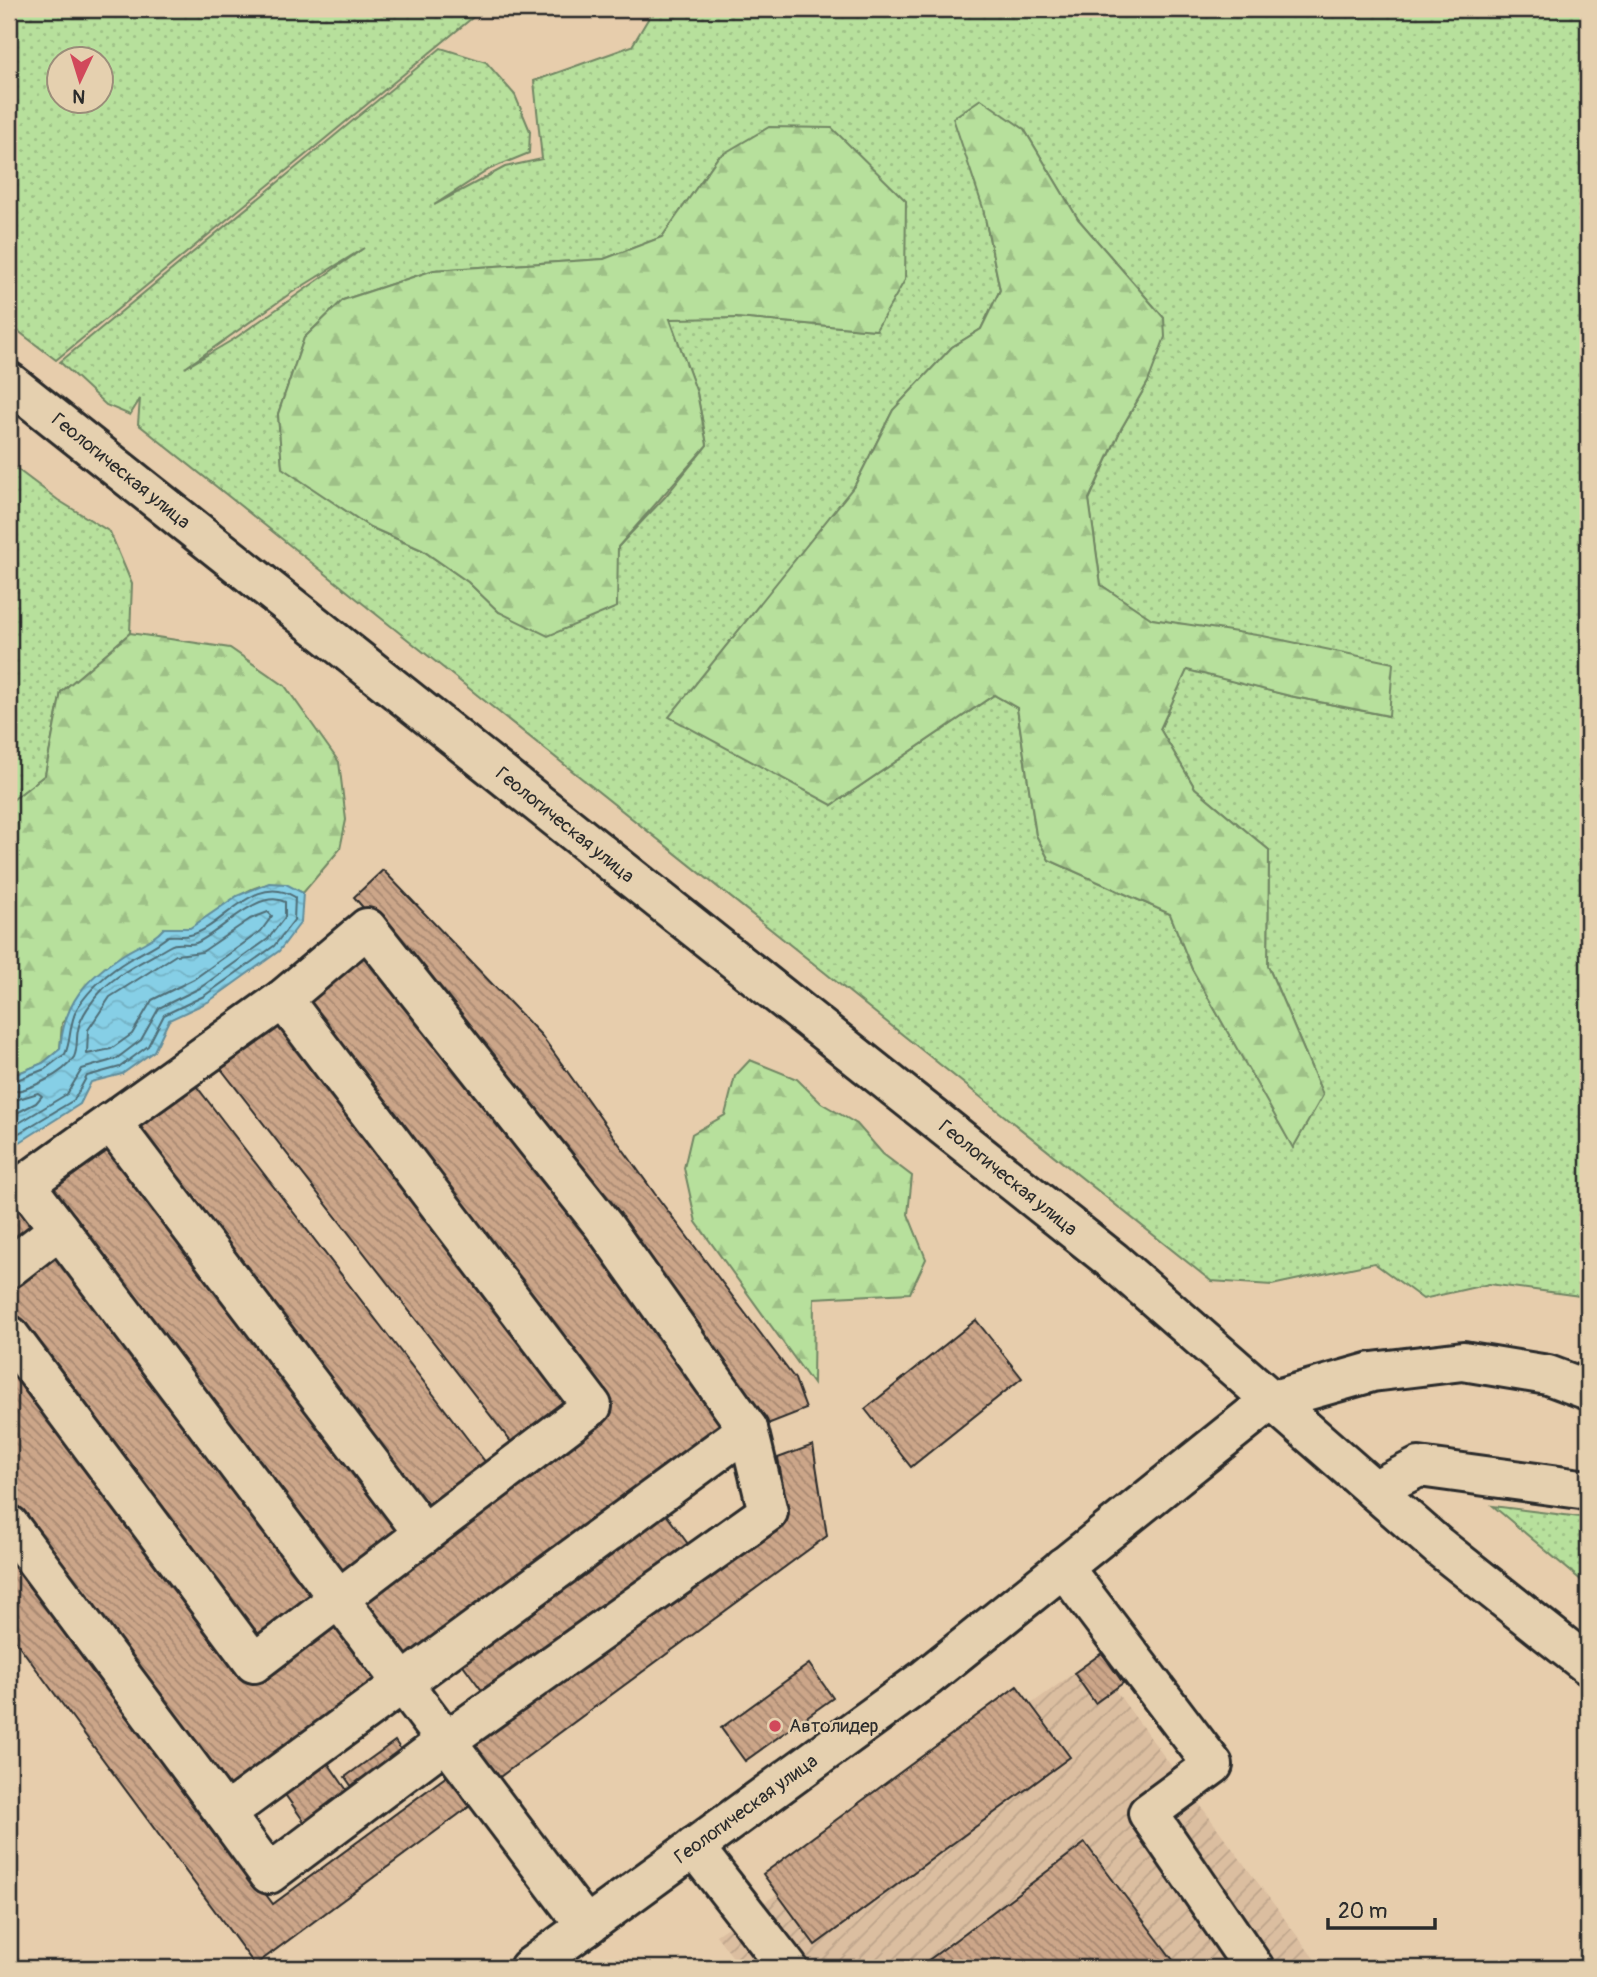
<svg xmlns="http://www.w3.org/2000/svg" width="1597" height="1977" viewBox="0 0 1597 1977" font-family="Pangolin,sans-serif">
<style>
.industrial{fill:url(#industrial-furrows)}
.grass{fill:url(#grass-dots);stroke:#718664;stroke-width:2;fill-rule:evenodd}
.forest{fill:url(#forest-firs);stroke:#718664;stroke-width:2}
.water{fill:url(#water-waves);stroke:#628d9b;stroke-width:2}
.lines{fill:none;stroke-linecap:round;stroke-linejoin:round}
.shore{stroke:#4f6d76;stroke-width:2}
.building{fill:url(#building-back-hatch);stroke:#2b2b2b;stroke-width:2}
.minor-casing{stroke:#2b2b2b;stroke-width:44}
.minor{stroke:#e5d0af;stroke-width:38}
.poi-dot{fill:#d1495b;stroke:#e5d0af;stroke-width:2.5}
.labels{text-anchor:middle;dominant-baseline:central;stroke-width:5;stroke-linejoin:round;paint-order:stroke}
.street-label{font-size:19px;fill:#2b2b2b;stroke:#e5d0af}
.poi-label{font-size:19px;fill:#2b2b2b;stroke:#e5d0af;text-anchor:start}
</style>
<defs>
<pattern id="industrial-furrows" width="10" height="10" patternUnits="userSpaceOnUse" patternTransform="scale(1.75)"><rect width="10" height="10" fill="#dbbea0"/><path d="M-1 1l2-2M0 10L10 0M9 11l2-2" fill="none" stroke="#bca38a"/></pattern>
<pattern id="grass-dots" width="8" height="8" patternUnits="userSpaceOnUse" patternTransform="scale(1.75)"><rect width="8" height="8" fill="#b7e09c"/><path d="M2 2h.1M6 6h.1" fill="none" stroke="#9ec087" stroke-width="1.8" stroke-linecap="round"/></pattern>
<pattern id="forest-firs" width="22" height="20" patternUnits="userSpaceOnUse" patternTransform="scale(1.75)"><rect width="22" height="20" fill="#b7e09c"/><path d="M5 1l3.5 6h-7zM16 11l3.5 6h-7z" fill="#9ec087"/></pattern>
<pattern id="water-waves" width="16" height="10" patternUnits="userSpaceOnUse" patternTransform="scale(1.75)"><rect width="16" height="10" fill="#86cfe6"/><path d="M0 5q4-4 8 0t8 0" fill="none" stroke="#74b2c5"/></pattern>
<pattern id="building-back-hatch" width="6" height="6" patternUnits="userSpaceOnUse" patternTransform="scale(1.75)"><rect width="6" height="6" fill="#cca689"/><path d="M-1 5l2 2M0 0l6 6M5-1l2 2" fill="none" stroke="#a68770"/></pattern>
</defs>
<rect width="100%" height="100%" fill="#e7cdac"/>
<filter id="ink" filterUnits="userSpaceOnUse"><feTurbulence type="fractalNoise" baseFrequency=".0143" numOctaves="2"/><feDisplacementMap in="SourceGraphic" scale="14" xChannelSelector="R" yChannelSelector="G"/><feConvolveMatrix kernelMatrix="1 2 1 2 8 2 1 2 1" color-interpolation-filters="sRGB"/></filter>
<g filter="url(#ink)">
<path class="industrial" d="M1102,1653L1123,1683L1115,1690L1321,1968H741L716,1935L777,1894L763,1874L1009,1692L1031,1704Z"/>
<g class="grass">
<path d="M9,9H483L56,360L9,324ZM60,60H102V102H60Z"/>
<path d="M654,9H1588V1297L1489,1284L1423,1299L1374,1263L1272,1285L1211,1281L138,424L140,399L130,415L106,405L60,362L441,48L486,62L515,95L530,131L529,153L490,169L434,205L505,167L542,159L534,81L632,46ZM1024,129L1078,219L1164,318L1148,382L1121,429L1089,500L1101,585L1151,619L1193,626L1388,716L1290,696L1187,669L1160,729L1195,788L1269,850L1268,966L1323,1095L1293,1147L1192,969L1170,914L1049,860L1036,835L1017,708L994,695L832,805L855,485L893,410L952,347L981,329L1000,290L983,208ZM718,157L876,330L737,318H669L697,393L707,445L665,497L618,547L499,612L468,582L422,550L370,527L282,467L278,414L304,338L343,300L434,270L604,259L662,237ZM364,248L234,339L185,368L288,295Z"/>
<path d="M9,463L58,500L110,532L132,584L130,633L61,692L45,775L9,803Z"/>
<path d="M1493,1506L1588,1518V1586Z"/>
</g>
<g class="forest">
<path d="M981,99L1024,129L1078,219L1164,318L1165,337L1148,382L1121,429L1089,499L1101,585L1152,619L1263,636L1393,663L1389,716L1290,696L1187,670L1160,729L1195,788L1269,850L1268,966L1323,1095L1293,1148L1192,969L1170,914L1049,860L1036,835L1017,708L994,695L832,805L669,717L855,485L893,410L952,347L981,329L1000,290L983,208L953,118Z"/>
<path d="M769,127L832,128L906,201L905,280L876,330L737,318L670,319L697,393L707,445L618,547L617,607L548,636L499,612L468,582L422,550L370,527L282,468L278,414L304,338L343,300L434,270L604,259L662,237L718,157Z"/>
<path d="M130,633L230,648L285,686L339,762L346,820L340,849L303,893C252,865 232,911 191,928C184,930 172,928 164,928L156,938L125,954L62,1023L60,1049L43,1063L9,1077V803L45,775L61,692Z"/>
<path d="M750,1060L797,1079L821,1103L857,1124L883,1154L912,1176L908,1214L926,1259L910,1293L814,1298L813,1384L696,1222L684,1168L692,1134L725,1115L735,1076Z"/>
</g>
<path class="water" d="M269,883L286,884L303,893L301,922L279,951L208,1002L169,1020L154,1051L122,1074L91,1082L80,1104L9,1149V1077L43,1063L60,1049C64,1003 85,979 124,954C138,945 153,941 164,928H190L237,896Z"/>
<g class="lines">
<g class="shore">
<path d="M268,912L272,916L261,931L194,979L152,1000L132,1034L111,1049L87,1054L88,1030L110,997L176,955L202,952L250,919Z"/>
<path d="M9,1083L45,1069L65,1054C72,1039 68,1024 78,1007C91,987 110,971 130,959C144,951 157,946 168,936C175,935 183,937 190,935C222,929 254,871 295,897L294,920L274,946L204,996L164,1015L148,1046L120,1067L87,1076L74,1100L9,1139"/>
<path d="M9,1092C28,1091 64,1074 74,1057C78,1049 76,1039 78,1030C80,1017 93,999 103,989C121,971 148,959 170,946C177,941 188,946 196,943C220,933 258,888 285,902V917L268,939L200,988L159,1008L141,1040L116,1059L82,1069L67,1094L9,1129"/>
<path d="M9,1102L38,1093L42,1096L36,1103L9,1117"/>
</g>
</g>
<g class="building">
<path d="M383,870L541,1035L655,1194L795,1379L806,1409L765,1425L508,1076L354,897Z"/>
<path d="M367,945L728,1423L403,1667L355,1602L611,1409L299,996Z"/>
<path d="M278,1019L575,1400L515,1447L218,1065Z"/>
<path d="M194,1083L490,1468L429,1514L133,1129Z"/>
<path d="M104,1146L403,1531L345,1575L46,1191Z"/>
<path d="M9,1192L34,1225L9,1244Z"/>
<path d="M56,1252L316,1597L257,1642L9,1313V1288Z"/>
<path d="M976,1320L1022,1378L911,1467L865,1409Z"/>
<path d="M9,1359L250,1682L338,1617L382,1677L225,1793L9,1503Z"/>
<path d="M813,1445L827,1536L497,1779L469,1743L788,1513L778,1458Z"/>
<path d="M663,1510L688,1544L486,1696L461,1662Z"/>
<path d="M9,1548L273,1904L447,1776L470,1806L255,1965L9,1632Z"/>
<path d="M1102,1653L1123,1683L1095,1703L1074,1673Z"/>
<path d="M809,1664L833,1698L745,1761L721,1728Z"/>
<path d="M1017,1686L1070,1757L815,1945L763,1874Z"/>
<path d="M395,1741L410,1763L360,1798L345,1777Z"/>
<path d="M328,1763L353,1799L310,1830L284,1793Z"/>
<path d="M1085,1843L1179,1968H918Z"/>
</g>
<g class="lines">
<g class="minor-casing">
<g id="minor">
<path d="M9,382L1113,1261L1438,1546L1588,1665"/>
<path d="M111,1122L424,1534"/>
<path d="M9,1268L59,1229"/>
<path d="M9,1335L254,1663L592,1406L283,999"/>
<path d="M1374,1490L1419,1467L1588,1490"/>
<path d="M9,1525L225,1814L748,1429L603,1225L367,928L283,999L25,1184L404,1685L586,1926"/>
<path d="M1063,1567L1213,1765L1148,1813L1254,1968"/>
<path d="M225,1814L269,1874L446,1741L768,1512L748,1429"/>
<path d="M694,1847L788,1968"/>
<path d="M529,1968L926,1678L1270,1401L1372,1372L1463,1361L1548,1375L1588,1390"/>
</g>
</g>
<use href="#minor" class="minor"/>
</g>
</g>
<circle class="poi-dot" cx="775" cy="1726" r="7"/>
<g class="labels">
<g class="street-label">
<text transform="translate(121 471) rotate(39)">Геологическая улица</text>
<text transform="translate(565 825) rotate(39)">Геологическая улица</text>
<text transform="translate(1008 1178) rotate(39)">Геологическая улица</text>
<text transform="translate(746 1809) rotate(-36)">Геологическая улица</text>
</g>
<g class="poi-label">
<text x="789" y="1726">Автолидер</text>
</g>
</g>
<rect width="1597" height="1977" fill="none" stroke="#e5d0af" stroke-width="35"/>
<rect x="18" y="18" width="1562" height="1942" fill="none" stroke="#2b2b2b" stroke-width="2.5" filter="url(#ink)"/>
<g transform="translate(80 80) rotate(184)"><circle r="33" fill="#e5d0af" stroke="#9b8e7a" stroke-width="2"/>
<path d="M0-5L12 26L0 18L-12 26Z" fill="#d1495b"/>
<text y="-10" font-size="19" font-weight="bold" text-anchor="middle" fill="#2b2b2b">N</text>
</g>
<path d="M1328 1918v10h107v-10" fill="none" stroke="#2b2b2b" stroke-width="3.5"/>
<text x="1338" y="1918" font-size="21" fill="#2b2b2b" stroke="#e5d0af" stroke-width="5" paint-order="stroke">20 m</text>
</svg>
